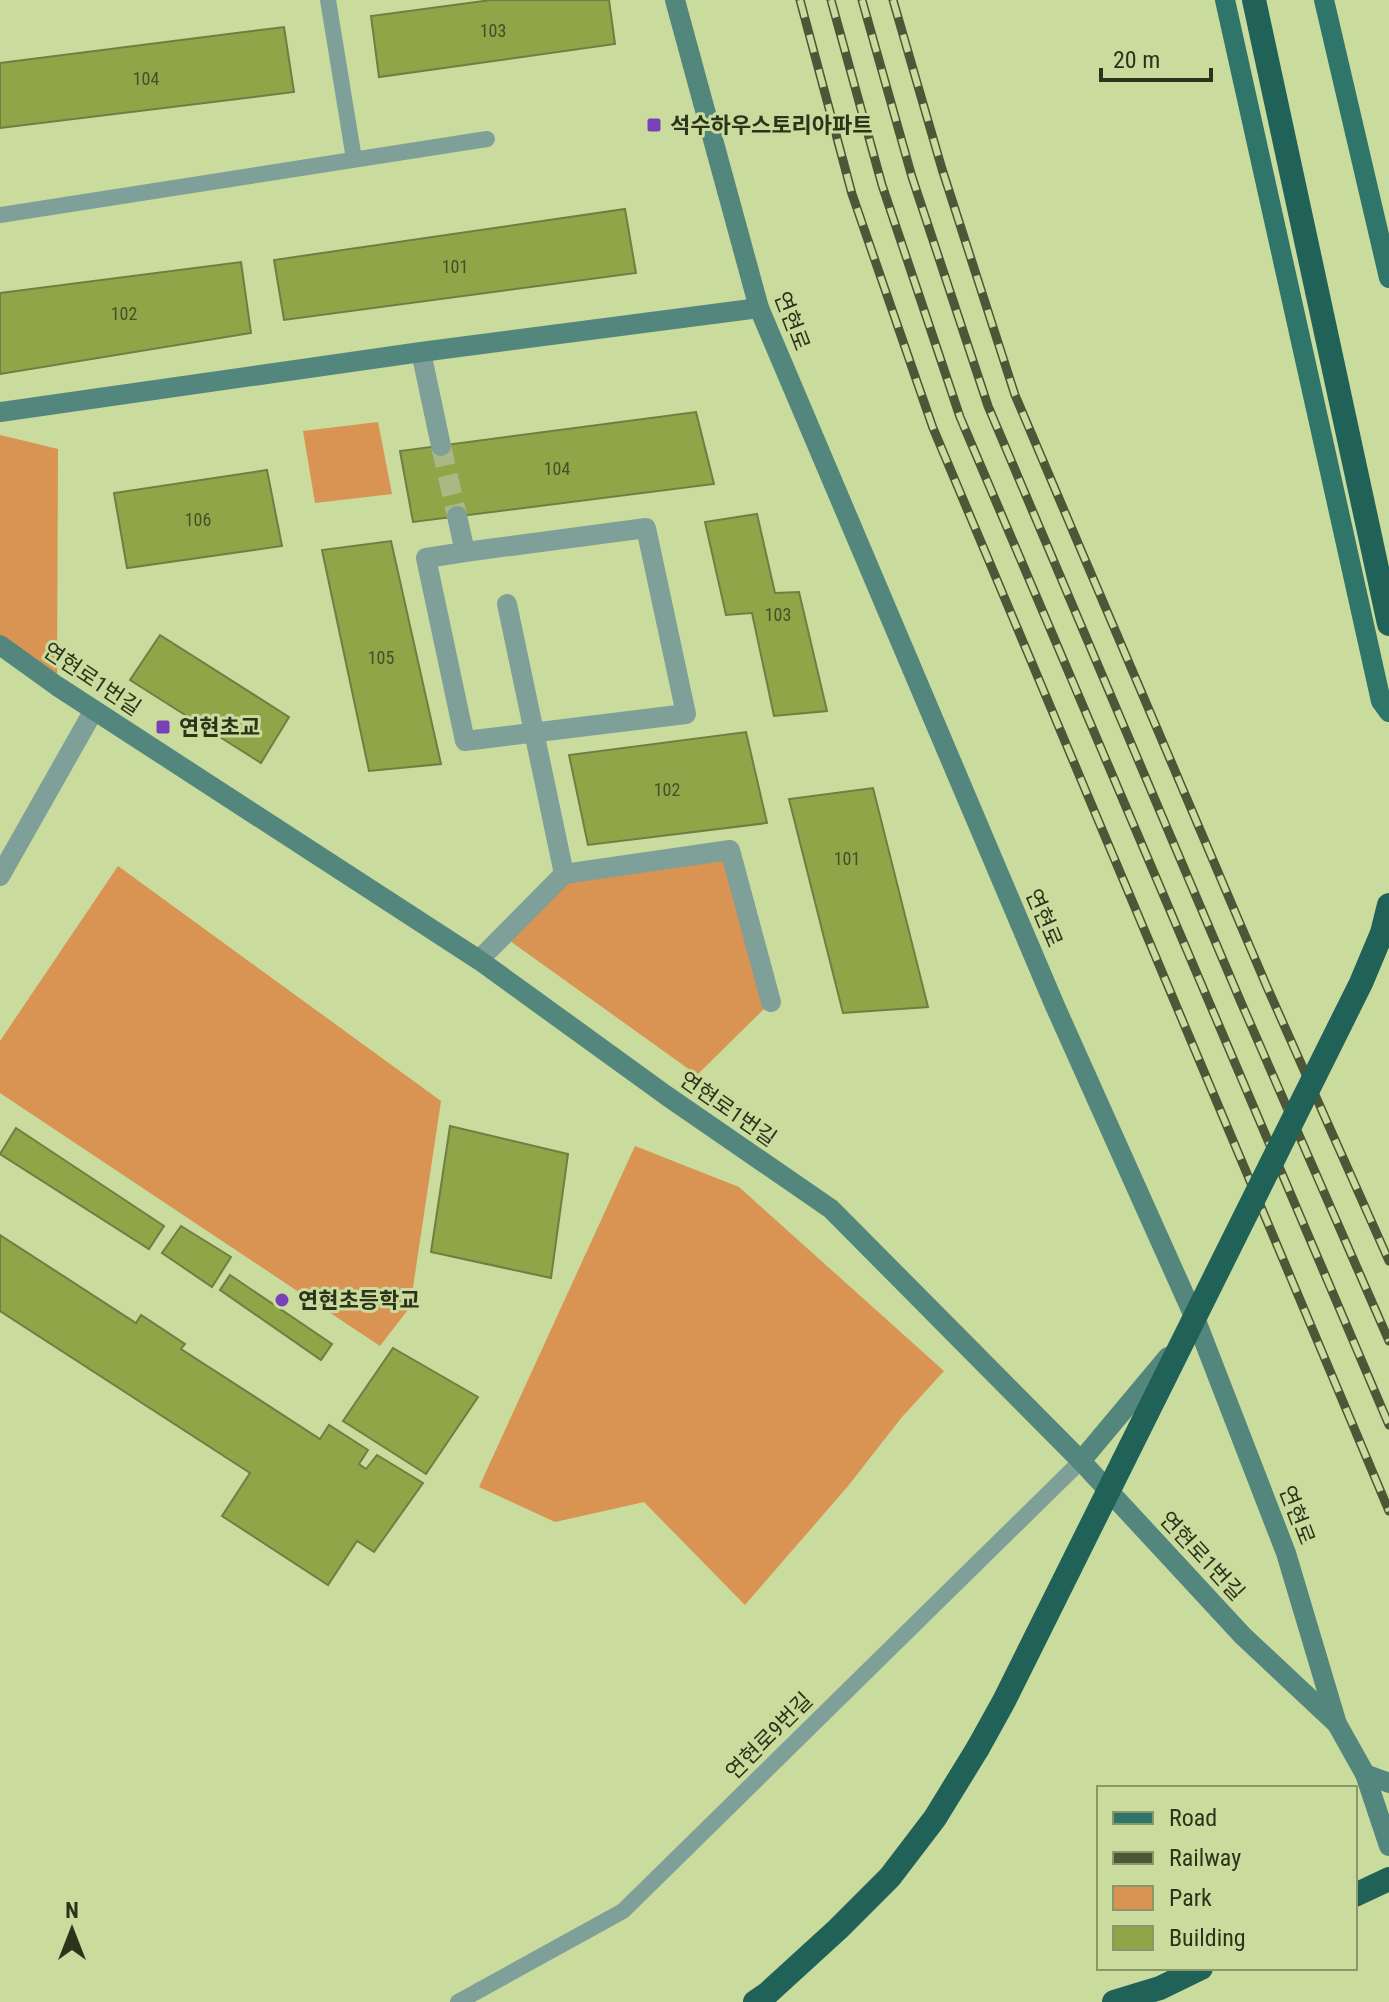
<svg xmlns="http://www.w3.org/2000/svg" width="1389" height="2002" viewBox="0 0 1389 2002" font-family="'Roboto Condensed','Noto Sans KR',sans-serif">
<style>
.green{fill:#d99353}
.building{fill:#8ea548;stroke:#6f7f44;stroke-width:2}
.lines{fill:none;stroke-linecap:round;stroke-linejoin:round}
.street-tunnel{stroke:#aab983;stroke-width:20;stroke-dasharray:20 10;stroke-linecap:butt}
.lane{stroke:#7fa099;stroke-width:16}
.street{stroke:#7fa099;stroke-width:20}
.secondary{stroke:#53877e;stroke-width:20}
.primary{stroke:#30756a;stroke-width:20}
.highway{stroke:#216258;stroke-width:24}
.rail-casing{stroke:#4d5636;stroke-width:9}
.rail{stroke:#c9db9d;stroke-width:6;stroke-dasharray:18;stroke-linecap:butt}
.highway-bridge{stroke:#216258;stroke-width:24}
.poi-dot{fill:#7841b7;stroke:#c9db9d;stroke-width:3}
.labels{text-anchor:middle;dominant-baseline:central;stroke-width:6;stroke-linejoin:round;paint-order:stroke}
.number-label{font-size:18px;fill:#445026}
.poi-label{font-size:22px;font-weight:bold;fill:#2c331a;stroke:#c9db9d;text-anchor:start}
.street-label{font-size:22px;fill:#2c331a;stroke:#c9db9d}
</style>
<rect width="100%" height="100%" fill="#c9db9d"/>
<g class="green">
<path d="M378,422L392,494L315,503L303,431Z"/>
<path d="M0,435L58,449L57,686L0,645Z"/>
<path d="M730,850L771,1002L697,1075L503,936L564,874Z"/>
<path d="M118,866L441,1101L410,1307L380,1346L0,1093V1041Z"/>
<path d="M635,1146L739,1187L944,1371L902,1417L848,1486L745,1605L644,1502L555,1522L479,1487Z"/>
</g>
<g class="building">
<path d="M491,0H609L615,44L379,77L371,16Z"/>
<path d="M284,27L294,92L0,128V63Z"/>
<path d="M625,209L636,273L284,320L274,260Z"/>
<path d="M241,262L251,333L0,374V293Z"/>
<path d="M696,412L714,484L413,522L400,451Z"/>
<path d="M267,470L282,546L127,568L114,493Z"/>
<path d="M757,514L775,593L799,592L827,711L774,716L752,613L726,615L705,522Z"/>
<path d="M391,541L441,764L369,771L322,550Z"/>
<path d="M160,635L289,717L261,763L130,680Z"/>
<path d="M746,732L767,823L588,845L569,755Z"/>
<path d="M873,788L928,1007L843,1013L789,799Z"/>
<path d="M450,1126L568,1154L551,1278L431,1252Z"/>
<path d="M16,1128L164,1226L149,1249L0,1154Z"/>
<path d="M181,1226L231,1257L212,1287L162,1253Z"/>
<path d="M0,1235L136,1323L141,1315L185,1344L181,1349L320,1439L329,1425L368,1450L359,1464L366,1469L377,1455L423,1483L374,1552L357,1541L328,1585L222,1516L250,1473L0,1311Z"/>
<path d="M230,1275L332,1344L321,1360L220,1290Z"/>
<path d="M393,1348L478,1397L426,1474L343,1421Z"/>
</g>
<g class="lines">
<path class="street-tunnel" d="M441,446L457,516"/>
<g class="lane">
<path d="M328,0L354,159"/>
<path d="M0,215L487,139"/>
<path d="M458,2002L623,1911L1081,1461"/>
</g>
<g class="street">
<path d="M421,352L441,446"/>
<path d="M457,516L465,552L426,558L465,741L686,714L646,528L465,552"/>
<path d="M564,874L730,850L771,1002"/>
<path d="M0,876L94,710"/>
<path d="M479,960L564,874L507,604"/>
</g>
<g class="secondary">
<path d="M675,0L759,308L1055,1006L1197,1323L1286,1553L1337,1724L1365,1774L1389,1846"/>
<path d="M0,412L421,352L759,308"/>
<path d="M0,645L57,686L479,960L667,1096L831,1209L1081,1461L1243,1636L1337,1724"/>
<path d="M1081,1461L1168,1357"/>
<path d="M1365,1774L1389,1783"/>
</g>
<g class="primary">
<path d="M1225,0L1381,701L1389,712"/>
<path d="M1324,0L1389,278"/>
</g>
<g class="highway">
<path d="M1254,0L1389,624"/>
<path d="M1355,1895L1389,1879"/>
<path d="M755,2002L768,1993L838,1929L890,1877L935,1818L978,1748"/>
<path d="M1114,2002L1160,1988L1201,1968"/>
</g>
<g class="rail-casing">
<g id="rail">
<path d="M800,0L852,194L933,428L1389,1511"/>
<path d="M831,0L882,185L960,417L1389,1425"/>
<path d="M862,0L912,177L988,406L1240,1000L1389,1341"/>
<path d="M893,0L942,169L1015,395L1267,987L1389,1261"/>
</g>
</g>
<use href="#rail" class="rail"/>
<path class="highway-bridge" d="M978,1748L1004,1701L1361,983L1382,933L1389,905"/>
</g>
<g class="poi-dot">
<rect x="646" y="117" width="16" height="16" rx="4"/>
<rect x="155" y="719" width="16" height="16" rx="4"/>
<circle cx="282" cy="1300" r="8"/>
</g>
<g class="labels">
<g class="number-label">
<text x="493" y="30">103</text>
<text x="146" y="78">104</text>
<text x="455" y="266">101</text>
<text x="124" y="313">102</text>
<text x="557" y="468">104</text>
<text x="198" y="519">106</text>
<text x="778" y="614">103</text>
<text x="381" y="657">105</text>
<text x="667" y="789">102</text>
<text x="847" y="858">101</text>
</g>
<g class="poi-label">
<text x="670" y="125">석수하우스토리아파트</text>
<text x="179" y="727">연현초교</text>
<text x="298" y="1300">연현초등학교</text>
</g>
<g class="street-label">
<text transform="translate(792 321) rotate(69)">연현로</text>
<text transform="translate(92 679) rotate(34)">연현로1번길</text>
<text transform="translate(1044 918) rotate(67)">연현로</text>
<text transform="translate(728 1109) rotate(35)">연현로1번길</text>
<text transform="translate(1297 1515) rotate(69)">연현로</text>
<text transform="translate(1202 1556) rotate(47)">연현로1번길</text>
<text transform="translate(769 1736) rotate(-45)">연현로9번길</text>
</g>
</g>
<rect x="1097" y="1786" width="260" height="184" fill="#c9db9d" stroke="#8a9869" stroke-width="2"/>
<rect x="1113" y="1812" width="40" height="12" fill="#30756a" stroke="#8a9869" stroke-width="2"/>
<text x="1169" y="1826" font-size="24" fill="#2c331a">Road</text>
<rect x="1113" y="1852" width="40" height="12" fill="#4d5636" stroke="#8a9869" stroke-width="2"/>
<text x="1169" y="1866" font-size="24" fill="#2c331a">Railway</text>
<rect x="1113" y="1886" width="40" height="24" fill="#d99353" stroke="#8a9869" stroke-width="2"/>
<text x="1169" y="1906" font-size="24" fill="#2c331a">Park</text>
<rect x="1113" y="1926" width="40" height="24" fill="#8ea548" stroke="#8a9869" stroke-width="2"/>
<text x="1169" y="1946" font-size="24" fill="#2c331a">Building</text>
<g transform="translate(72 1930)" stroke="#c9db9d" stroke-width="6" paint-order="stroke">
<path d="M0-6L14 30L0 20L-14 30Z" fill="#2c331a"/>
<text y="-12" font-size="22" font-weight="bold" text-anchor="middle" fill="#2c331a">N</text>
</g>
<path d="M1101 68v12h110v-12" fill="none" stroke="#2c331a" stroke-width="4"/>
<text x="1113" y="68" font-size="24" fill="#2c331a" stroke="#c9db9d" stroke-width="6" paint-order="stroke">20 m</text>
</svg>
